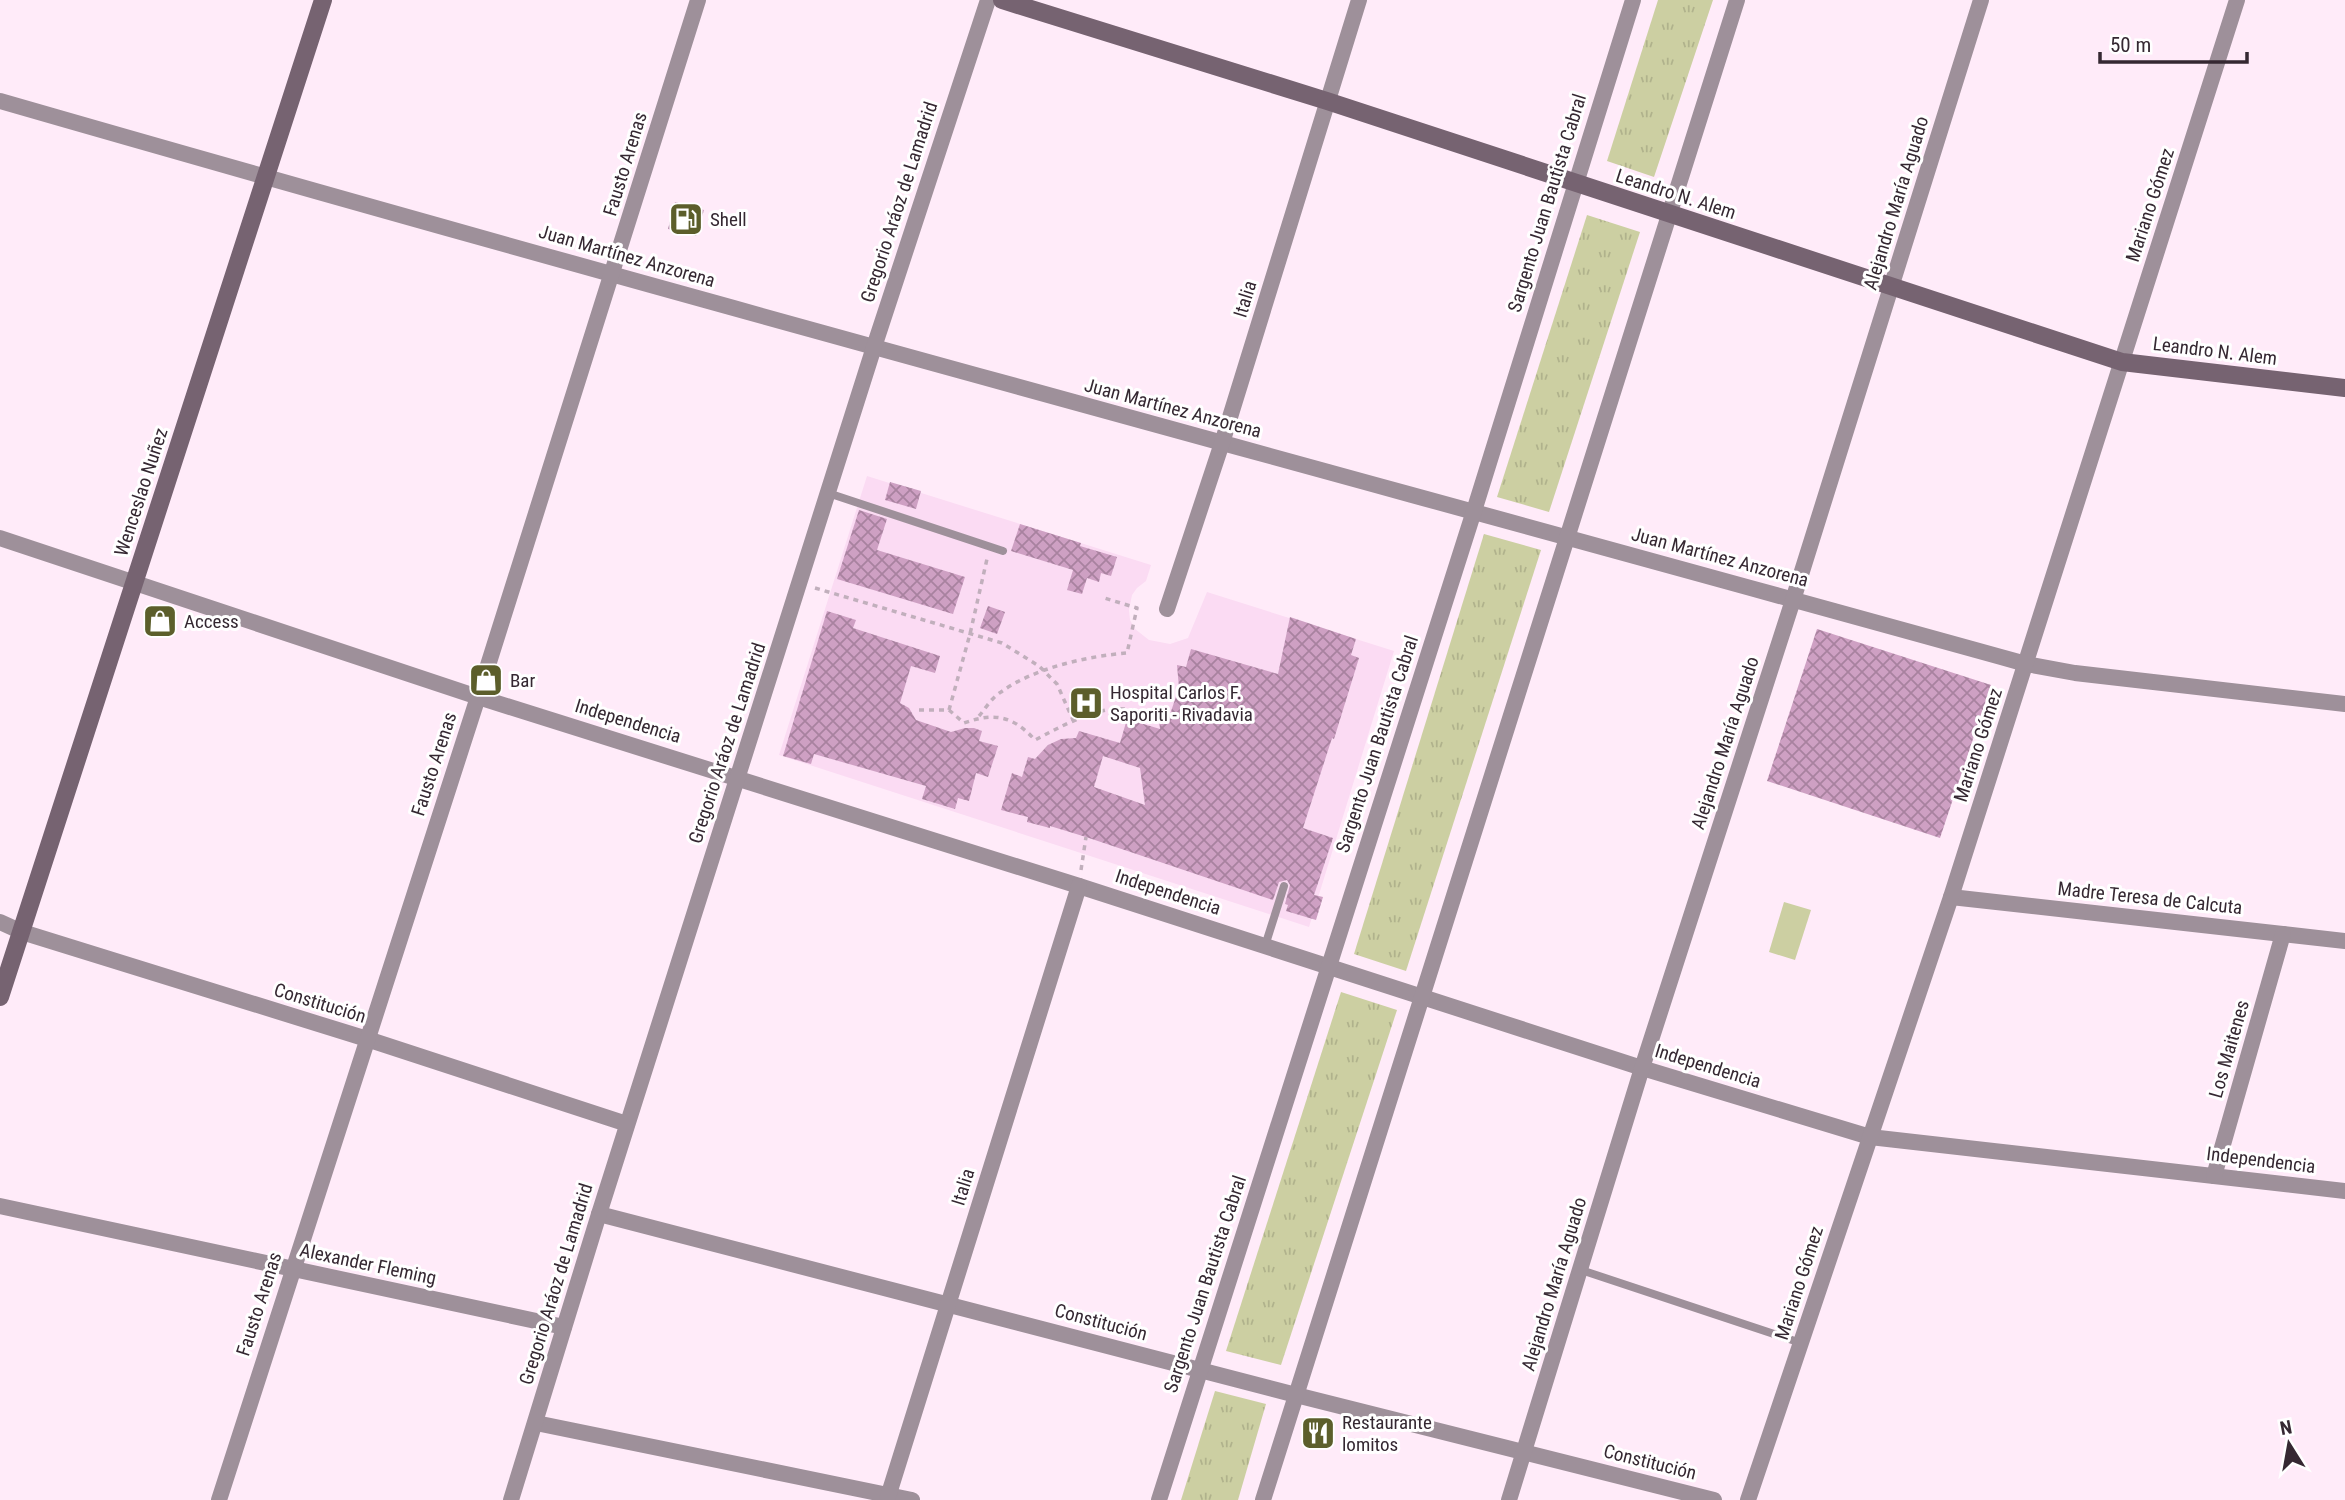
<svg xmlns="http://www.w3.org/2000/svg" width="2345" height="1500" viewBox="0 0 2345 1500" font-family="'Roboto Condensed',sans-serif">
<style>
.built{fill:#fbdbf3}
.grass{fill:#cccfa2}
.park{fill:url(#park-tufts)}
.building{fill:url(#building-cross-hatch);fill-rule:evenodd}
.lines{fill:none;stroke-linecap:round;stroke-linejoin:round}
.path{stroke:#c1afbc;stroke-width:3.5;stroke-dasharray:5 5;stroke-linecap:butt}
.lane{stroke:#9e909a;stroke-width:8}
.street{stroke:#9e909a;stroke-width:16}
.secondary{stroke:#766371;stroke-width:18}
.labels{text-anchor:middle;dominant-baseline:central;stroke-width:6;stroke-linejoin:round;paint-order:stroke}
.street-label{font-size:19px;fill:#352832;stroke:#fff}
.poi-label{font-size:19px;fill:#352832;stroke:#fff;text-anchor:start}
</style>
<defs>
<pattern id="park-tufts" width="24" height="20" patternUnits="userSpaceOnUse" patternTransform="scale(1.75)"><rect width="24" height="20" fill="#cccfa2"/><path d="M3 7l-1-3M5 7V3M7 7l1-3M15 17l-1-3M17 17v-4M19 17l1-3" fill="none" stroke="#b0b28c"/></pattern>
<pattern id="building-cross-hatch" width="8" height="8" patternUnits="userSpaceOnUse" patternTransform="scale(1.75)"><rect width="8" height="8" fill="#cea0c3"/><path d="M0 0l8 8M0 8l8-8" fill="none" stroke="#a8829f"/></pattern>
</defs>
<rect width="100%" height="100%" fill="#ffebf9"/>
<path class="built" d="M867,476L1151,565L1146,581L1137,588L1132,595L1129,610L1130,620L1135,629L1149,640L1170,644L1188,638L1207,592L1394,651L1309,927L779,755Z"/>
<path class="grass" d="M1784,902L1811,910L1795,960L1769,952Z"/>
<g class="park">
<path d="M1658,0H1713L1654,177L1607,161Z"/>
<path d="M1587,215L1640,232L1549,512L1497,497Z"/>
<path d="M1484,534L1541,550L1406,971L1354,954Z"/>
<path d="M1341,992L1397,1010L1281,1365L1226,1351Z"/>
<path d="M1215,1391L1266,1404L1238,1500H1181Z"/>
</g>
<g class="building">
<path d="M675,202L704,210L696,236L668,229Z"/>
<path d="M890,482L921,491L916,509L885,500Z"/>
<path d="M859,510L887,519L877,550L965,577L953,614L837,579Z"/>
<path d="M1020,524L1081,543L1080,546L1117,557L1111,576L1101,573L1099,582L1087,578L1082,594L1067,590L1073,570L1011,551Z"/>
<path d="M988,606L1005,612L997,634L980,628Z"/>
<path d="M827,611L856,620L853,628L940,656L935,673L911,666L900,703L909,708L916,720L951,732L965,728H974L982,731L979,741L998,746L988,777L976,773L969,801L958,798L955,809L922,799L926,786L814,754L811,764L783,756Z"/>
<path d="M1290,617L1356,639L1351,655L1359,658L1334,739L1332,738L1303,828L1333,838L1314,895L1323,897L1316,920L1286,911L1288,905L1285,904L1290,885L1287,880L1279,882L1273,900L1086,837L1050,826V828L1027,822L1028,817L1001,810L1012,773L1022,777L1028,757L1035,759L1048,745L1061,739L1076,738L1079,731L1120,743L1127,719L1160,729L1159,720L1167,723L1179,688L1177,665L1186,667L1191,649L1278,674ZM1103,756L1140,768L1145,805L1094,787Z"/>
<path d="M1817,629L1991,685L1940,838L1767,781Z"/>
</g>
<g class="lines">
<g class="path">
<path d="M815,588L1002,643L1039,666L1057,684L1073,720"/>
<path d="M919,710H949L964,723C995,712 1013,716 1035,740C1060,727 1097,706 1125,709C1134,710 1143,714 1152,716"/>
<path d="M949,710L970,634L987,559"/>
<path d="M979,716C986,708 992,697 1001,692C1034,668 1088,656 1127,653L1137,608L1101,597"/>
<path d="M1081,870L1086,837"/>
</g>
<g class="lane">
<path d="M828,493L1003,551"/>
<path d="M1265,946L1284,886"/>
<path d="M1581,1270L1801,1343"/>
</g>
<g class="street">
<path d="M0,101C673,295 1351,477 2026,664L2075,673L2345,704"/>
<path d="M0,538L478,697L1079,886L1642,1068L1870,1137L2345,1191"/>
<path d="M1167,609L1222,443L1359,0"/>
<path d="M1951,897L2345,941"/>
<path d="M0,922L22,932L367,1039L627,1124"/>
<path d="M2214,1176L2283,934"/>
<path d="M0,1206L564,1327"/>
<path d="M599,1214L1296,1395L1714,1500"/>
<path d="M536,1423L912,1500"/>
<path d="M219,1500L478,697L698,0"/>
<path d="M511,1500L599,1214L874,347L988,0"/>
<path d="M887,1500L1079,886"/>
<path d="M1159,1500L1474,511L1633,0"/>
<path d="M1263,1500L1737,0"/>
<path d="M1509,1500L1642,1068L1793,600L1981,0"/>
<path d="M1748,1500L1951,897L2237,0"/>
</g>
<g class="secondary">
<path d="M1002,0L1327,101L2122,362L2345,388"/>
<path d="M0,997L323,0"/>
</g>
</g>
<defs>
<g id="fuel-square" transform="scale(1.75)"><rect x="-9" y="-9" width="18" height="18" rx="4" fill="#5c5e2b" stroke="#fff"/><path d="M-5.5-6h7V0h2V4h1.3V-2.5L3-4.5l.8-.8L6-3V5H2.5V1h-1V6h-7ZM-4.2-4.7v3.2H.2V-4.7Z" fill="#fff"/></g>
<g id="shop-square" transform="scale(1.75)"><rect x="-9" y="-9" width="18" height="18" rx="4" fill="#5c5e2b" stroke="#fff"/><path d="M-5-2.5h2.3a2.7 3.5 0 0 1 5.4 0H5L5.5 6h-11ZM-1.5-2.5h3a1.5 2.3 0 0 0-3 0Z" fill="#fff"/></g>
<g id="hospital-square" transform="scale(1.75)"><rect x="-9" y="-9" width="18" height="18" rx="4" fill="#5c5e2b" stroke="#fff"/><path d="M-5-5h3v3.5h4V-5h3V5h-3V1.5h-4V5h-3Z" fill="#fff"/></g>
<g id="restaurant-square" transform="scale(1.75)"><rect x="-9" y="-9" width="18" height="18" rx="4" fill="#5c5e2b" stroke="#fff"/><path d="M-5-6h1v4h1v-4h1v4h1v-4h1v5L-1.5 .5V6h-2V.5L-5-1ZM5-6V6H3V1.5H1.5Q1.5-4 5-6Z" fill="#fff"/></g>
</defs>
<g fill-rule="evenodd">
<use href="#fuel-square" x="686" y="219"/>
<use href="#shop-square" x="160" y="621"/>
<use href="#shop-square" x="486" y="680"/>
<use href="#hospital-square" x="1086" y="703"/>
<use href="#restaurant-square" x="1318" y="1433"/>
</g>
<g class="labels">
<g class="street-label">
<text transform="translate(625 164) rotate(-73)">Fausto Arenas</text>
<text transform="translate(1676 194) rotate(18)">Leandro N. Alem</text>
<text transform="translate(899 202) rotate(-72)">Gregorio Aráoz de Lamadrid</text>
<text transform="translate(1547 203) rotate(-73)">Sargento Juan Bautista Cabral</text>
<text transform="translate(1896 203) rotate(-73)">Alejandro María Aguado</text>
<text transform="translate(2150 205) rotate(-72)">Mariano Gómez</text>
<text transform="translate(627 256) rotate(16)">Juan Martínez Anzorena</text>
<text transform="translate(1245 299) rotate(-73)">Italia</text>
<text transform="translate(2215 351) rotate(7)">Leandro N. Alem</text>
<text transform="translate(1173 408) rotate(15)">Juan Martínez Anzorena</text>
<text transform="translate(141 492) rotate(-72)">Wenceslao Nuñez</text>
<text transform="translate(1720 557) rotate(15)">Juan Martínez Anzorena</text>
<text transform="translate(628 721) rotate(17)">Independencia</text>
<text transform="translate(727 743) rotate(-72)">Gregorio Aráoz de Lamadrid</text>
<text transform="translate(1725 743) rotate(-72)">Alejandro María Aguado</text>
<text transform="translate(1377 744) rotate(-72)">Sargento Juan Bautista Cabral</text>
<text transform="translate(1978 745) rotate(-72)">Mariano Gómez</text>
<text transform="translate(434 764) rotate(-72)">Fausto Arenas</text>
<text transform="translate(1168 892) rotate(18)">Independencia</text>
<text transform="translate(2150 898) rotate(6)">Madre Teresa de Calcuta</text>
<text transform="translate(320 1003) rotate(17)">Constitución</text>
<text transform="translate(2229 1049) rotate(-74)">Los Maitenes</text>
<text transform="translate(1708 1066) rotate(17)">Independencia</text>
<text transform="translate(2261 1160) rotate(7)">Independencia</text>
<text transform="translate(963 1187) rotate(-73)">Italia</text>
<text transform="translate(368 1264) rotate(12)">Alexander Fleming</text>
<text transform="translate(1799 1283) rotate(-72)">Mariano Gómez</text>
<text transform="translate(556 1284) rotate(-73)">Gregorio Aráoz de Lamadrid</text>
<text transform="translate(1205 1284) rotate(-72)">Sargento Juan Bautista Cabral</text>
<text transform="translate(1554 1284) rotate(-73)">Alejandro María Aguado</text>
<text transform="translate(259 1304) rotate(-72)">Fausto Arenas</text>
<text transform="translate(1101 1322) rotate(15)">Constitución</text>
<text transform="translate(1650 1462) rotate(14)">Constitución</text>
</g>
<g class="poi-label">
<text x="710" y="219">Shell</text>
<text x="184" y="621">Access</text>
<text x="510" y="680">Bar</text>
<text x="1110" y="692">Hospital Carlos F.<tspan x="1110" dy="22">Saporiti - Rivadavia</tspan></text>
<text x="1342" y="1422">Restaurante<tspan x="1342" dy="22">lomitos</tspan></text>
</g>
</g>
<g transform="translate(2289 1444) rotate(349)" stroke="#ffffff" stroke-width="5" paint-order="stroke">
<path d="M0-5L12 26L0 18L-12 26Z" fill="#352832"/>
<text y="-10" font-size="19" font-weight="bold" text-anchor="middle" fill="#352832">N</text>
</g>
<path d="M2100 52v10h147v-10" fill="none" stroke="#352832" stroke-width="3.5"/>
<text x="2110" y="52" font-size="21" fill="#352832" stroke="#ffffff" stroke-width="5" paint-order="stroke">50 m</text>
</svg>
